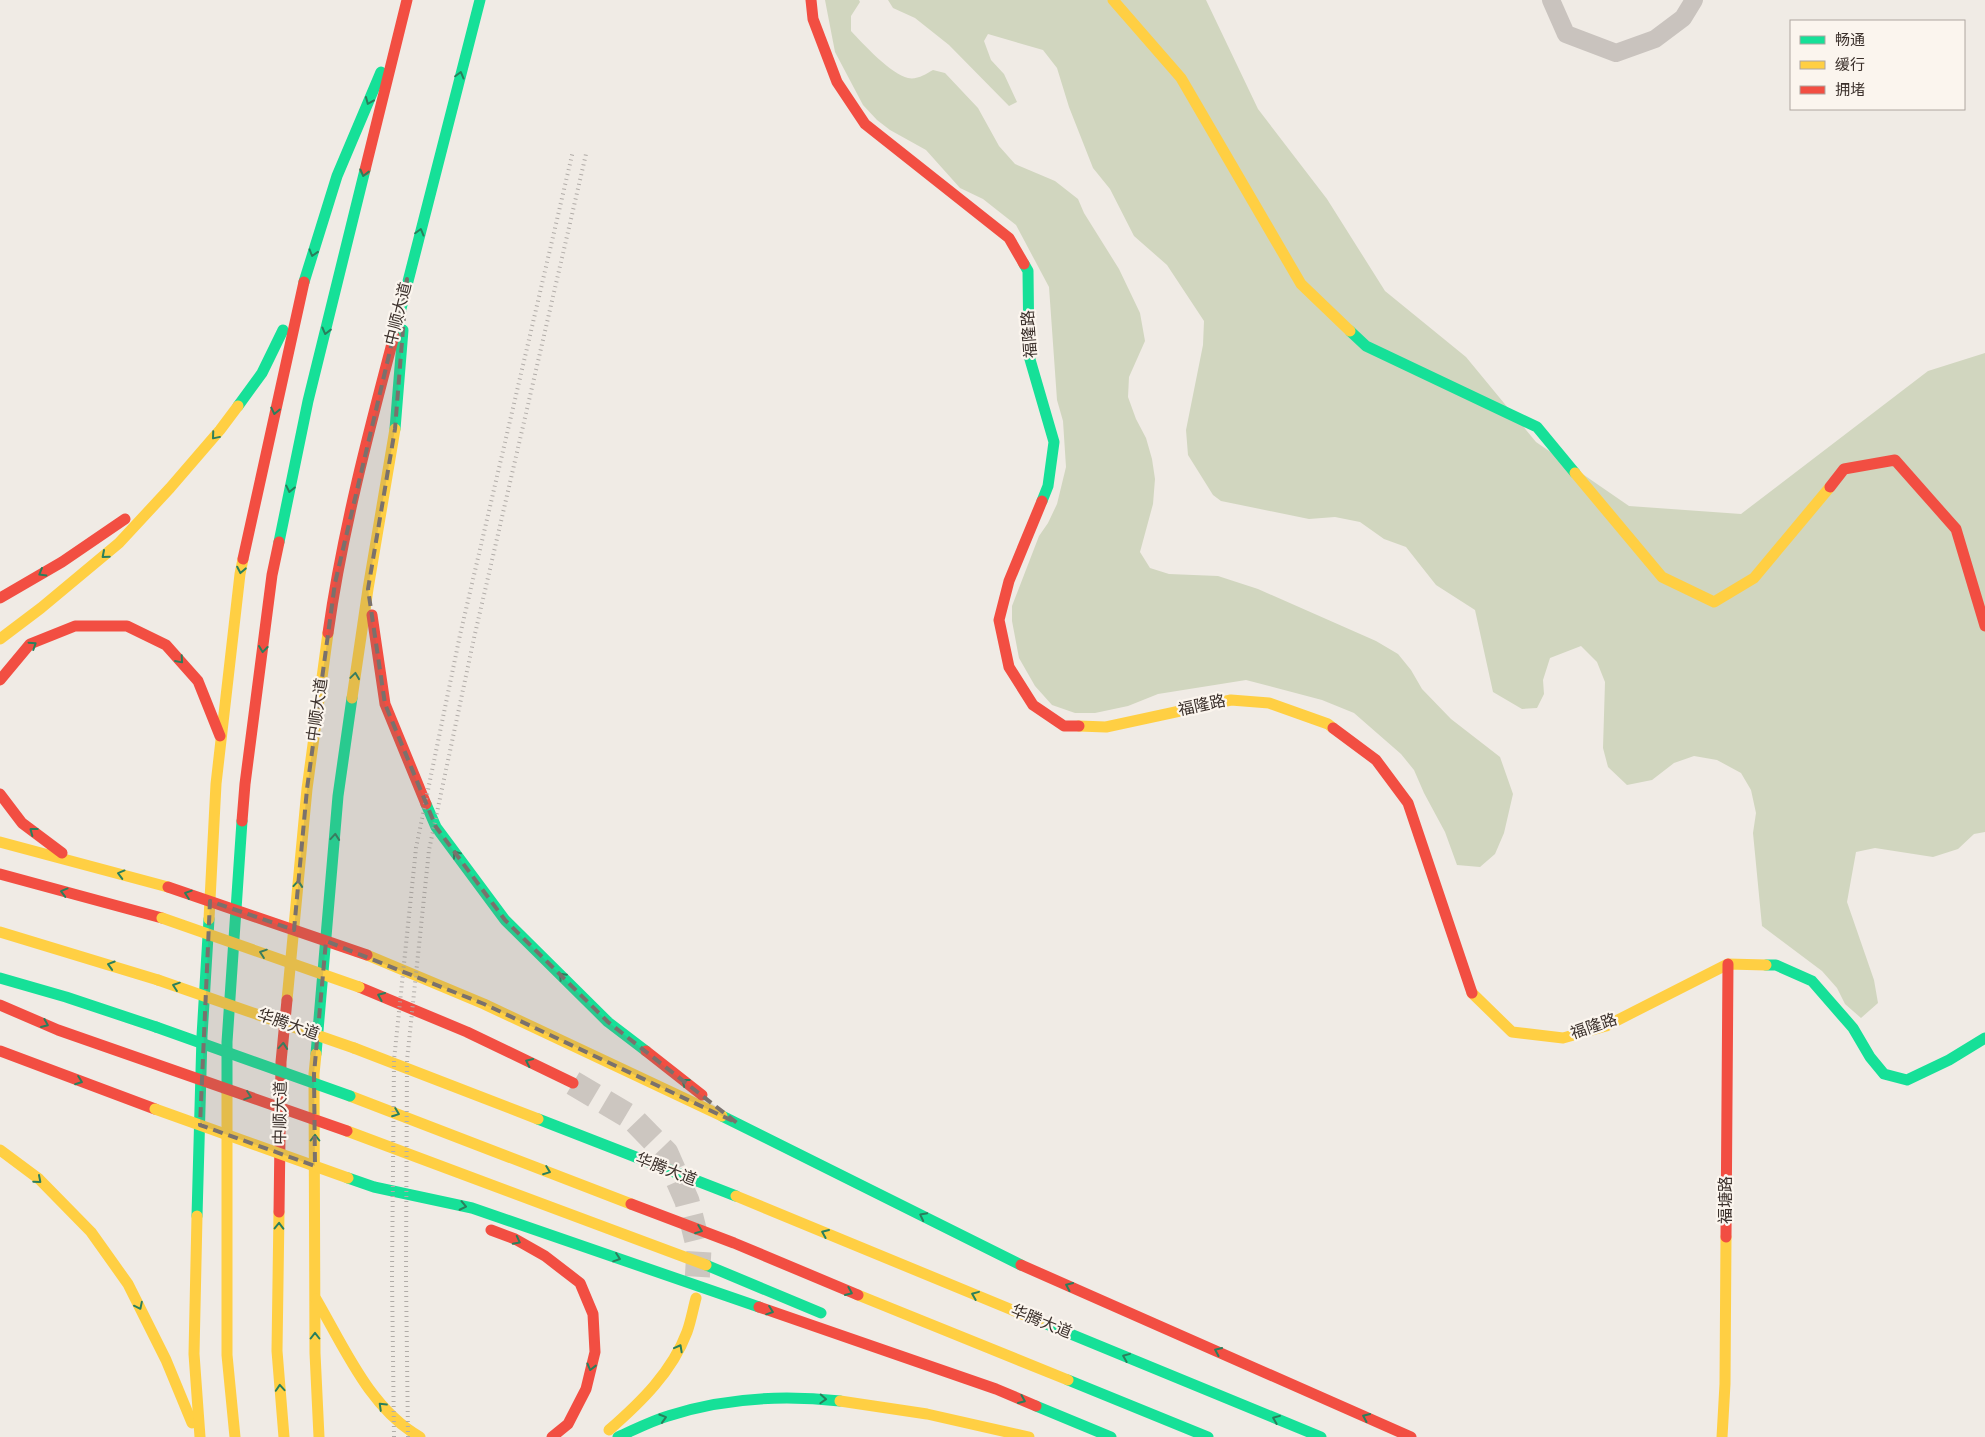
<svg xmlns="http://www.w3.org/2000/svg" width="1985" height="1437" viewBox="0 0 1985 1437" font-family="'Sofia Sans Condensed','Noto Sans SC',sans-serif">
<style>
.green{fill:#d1d6bf}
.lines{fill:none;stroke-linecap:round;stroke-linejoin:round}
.secondary-tunnel{stroke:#ccc6c0;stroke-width:25;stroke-dasharray:25 12;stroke-linecap:butt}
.street{stroke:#c9c3be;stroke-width:18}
.fast{stroke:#16e098;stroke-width:11}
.slow{stroke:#ffcf43;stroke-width:11}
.jam{stroke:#f24e42;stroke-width:11}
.rail{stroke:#b1aca8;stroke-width:4;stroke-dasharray:1 4;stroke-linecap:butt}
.fast-bridge{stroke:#16e098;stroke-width:11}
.slow-bridge{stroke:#ffcf43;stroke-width:11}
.jam-bridge{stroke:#f24e42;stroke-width:11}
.oneway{stroke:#2a7f5c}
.marked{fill:#7a716c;fill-opacity:0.2;stroke:#7a716c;stroke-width:4;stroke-dasharray:10 6;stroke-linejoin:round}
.labels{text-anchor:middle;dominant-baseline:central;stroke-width:4.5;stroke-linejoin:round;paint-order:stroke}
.street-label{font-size:16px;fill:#3b302b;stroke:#fbf5ee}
</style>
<rect width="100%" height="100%" fill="#f0ebe5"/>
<g class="green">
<path d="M825,0H859L860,2L851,16V31C862,43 892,75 908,78C917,80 926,74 933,70L945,73L978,108L999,146L1015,164L1055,181L1078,199L1084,213L1119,269L1140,313L1145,341L1129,377L1128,397L1136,419L1146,438L1152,459L1155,479L1153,504L1140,552L1150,568L1169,574L1218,576L1258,589L1376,641L1398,654L1411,670L1422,689L1451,719L1500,757L1513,794L1504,833L1495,854L1480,867L1457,865L1445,832L1424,793L1414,770L1401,754L1354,713L1322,700L1246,680L1158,694L1128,706L1095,713H1075L1052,705L1035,686L1019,658L1012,621V606L1039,536L1048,523L1057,504L1066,467L1063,421L1057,400L1049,287L1016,225L983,199L960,188L926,150L890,130L877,120L863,105L835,52Z"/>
<path d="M888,0H1206L1258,109L1327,199L1385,291L1466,357L1536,442L1629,506L1741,514L1928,371L1985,353V832L1974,834L1958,849L1933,857L1875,848L1856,852L1847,902L1874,980L1878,1003L1861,1018L1845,1004L1837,988L1822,971L1762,926L1753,833L1756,813L1751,790L1741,773L1717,760L1694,756L1674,763L1652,780L1627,785L1608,767L1603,748L1605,682L1597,662L1581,646L1550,658L1543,680L1544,694L1537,708L1522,709L1493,692L1475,610L1436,585L1406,547L1384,539L1360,522L1335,517L1309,519L1221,501L1213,495L1188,455L1186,430L1203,345L1204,321L1167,265L1134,236L1110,189L1093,168L1069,107L1057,68L1043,50L988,34L984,41L991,60L1004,74L1017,102L1009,106L949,45L915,18L893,8Z"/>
</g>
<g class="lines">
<path class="secondary-tunnel" d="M573,1083L632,1118L666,1153L687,1201L699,1249L697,1283"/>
<path class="street" d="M1551,0L1566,34L1616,53L1655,39L1683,18L1694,0"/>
<g class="fast">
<path d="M1024,264L1028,271L1029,356L1054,442L1048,486L1042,501"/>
<path d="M304,282L337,176L381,72"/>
<path d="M1350,331L1366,346L1537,427L1575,473"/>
<path d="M394,336L480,0"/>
<path d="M238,406L262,373L283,330"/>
<path d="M395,429L403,330"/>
<path d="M279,542L308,401L365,170"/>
<path d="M426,804L436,827L505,920L608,1022L646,1051"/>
<path d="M1766,965H1776L1812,981L1853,1028L1870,1057L1884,1074L1907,1080L1949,1060L1985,1038"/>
<path d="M0,978L66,997L156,1027"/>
<path d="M316,1054L338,796L352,698"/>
<path d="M227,1092V1042L242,821"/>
<path d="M722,1116L1021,1265"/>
<path d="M538,1119L736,1196"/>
<path d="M348,1178L374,1187L472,1208L759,1307"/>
<path d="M197,1216L202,1036L209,919"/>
<path d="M706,1265L821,1313"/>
<path d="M1039,1321L1321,1437"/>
<path d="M1068,1380L1208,1437"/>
<path d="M1036,1406L1111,1437"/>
<path d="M618,1437C634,1430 651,1421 668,1416C723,1398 783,1395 840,1401"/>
</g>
<g class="slow">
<path d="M1113,0L1181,78L1301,284L1350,331"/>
<path d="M1575,473L1662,577L1714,602L1754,578L1830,487"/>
<path d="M0,639L41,608L119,543L170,488L220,430L238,406"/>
<path d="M352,698L368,589L395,429"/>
<path d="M1079,726L1106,727L1231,700L1269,703L1328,724L1333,728"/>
<path d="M0,842L168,887"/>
<path d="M209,919L216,784L240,574L243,559"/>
<path d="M0,932L158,980"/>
<path d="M367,955L484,1004L722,1116"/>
<path d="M1472,993L1512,1032L1563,1038L1606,1026L1728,964L1766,965"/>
<path d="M287,1000L307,789L328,633"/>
<path d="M354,1048L538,1119"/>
<path d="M316,1054L314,1074L315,1353L319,1437"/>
<path d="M227,1092V1355L235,1437"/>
<path d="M350,1096L631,1204"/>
<path d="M347,1131L706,1265"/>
<path d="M0,1150L39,1179L91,1232L128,1284L166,1360L192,1423"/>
<path d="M736,1196L1039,1321"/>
<path d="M279,1212L277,1351L284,1437"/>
<path d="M197,1216L194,1354L200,1437"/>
<path d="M858,1295L1068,1380"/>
<path d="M316,1299C344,1347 370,1409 420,1437"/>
<path d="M840,1401L927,1414L1029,1437"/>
<path d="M609,1430C641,1402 672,1372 687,1332C691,1321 693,1309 696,1298"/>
<path d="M1722,1437L1725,1384L1726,1237"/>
</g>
<g class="jam">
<path d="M811,0L813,19L837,82L865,124L1009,238L1024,264"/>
<path d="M365,170L407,0"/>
<path d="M1830,487L1844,469L1895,460L1956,529L1985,626"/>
<path d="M1042,501L1009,581L999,620L1009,667L1033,705L1064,726H1079"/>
<path d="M243,559L304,282"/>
<path d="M0,598L62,562L125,519"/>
<path d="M372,615L385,704L426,804"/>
<path d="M328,633C342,533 368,434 394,336"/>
<path d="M0,680L30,644L75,626H127L166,645L198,681L220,736"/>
<path d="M1333,728L1376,760L1408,803L1472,993"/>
<path d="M0,794L22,823L62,853"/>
<path d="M242,821L245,784L272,575L279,542"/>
<path d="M0,874L162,918"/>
<path d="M359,987L467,1032L573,1083"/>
<path d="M0,1051L155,1109"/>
<path d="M646,1051L702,1095"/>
<path d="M631,1204L734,1243L858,1295"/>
<path d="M279,1212L281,1062L287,1000"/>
<path d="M491,1230L515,1239L545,1256L580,1283L593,1314L595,1352L586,1389L568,1424L552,1437"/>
<path d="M1726,1237L1728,964"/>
<path d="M1021,1265L1411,1437"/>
<path d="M759,1307L996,1389L1036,1406"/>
</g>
<g class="rail">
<path d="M394,1437L392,1277L394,1060L416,848L460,635L573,151"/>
<path d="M408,1437L406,1277L407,1060L429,850L474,638L586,154"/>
</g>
<path class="fast-bridge" d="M156,1027L350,1096"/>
<g class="slow-bridge">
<path d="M162,918L359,987"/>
<path d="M158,980L354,1048"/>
<path d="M155,1109L348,1178"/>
</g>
<g class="jam-bridge">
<path d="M168,887L367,955"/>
<path d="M0,1005L58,1030L347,1131"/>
</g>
</g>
<defs><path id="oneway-chevron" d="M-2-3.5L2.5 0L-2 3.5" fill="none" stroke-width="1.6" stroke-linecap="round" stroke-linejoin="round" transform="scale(1.25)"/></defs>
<g class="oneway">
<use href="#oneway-chevron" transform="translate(460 75) rotate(-75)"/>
<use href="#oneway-chevron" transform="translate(369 101) rotate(113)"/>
<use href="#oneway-chevron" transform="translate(364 173) rotate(104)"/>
<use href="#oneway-chevron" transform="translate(420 232) rotate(-75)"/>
<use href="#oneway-chevron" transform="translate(313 253) rotate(107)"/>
<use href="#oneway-chevron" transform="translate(326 331) rotate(104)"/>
<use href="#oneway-chevron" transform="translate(275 411) rotate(102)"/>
<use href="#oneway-chevron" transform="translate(215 436) rotate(130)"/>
<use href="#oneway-chevron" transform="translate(290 489) rotate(102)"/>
<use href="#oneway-chevron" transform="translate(105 555) rotate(139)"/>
<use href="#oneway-chevron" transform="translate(241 570) rotate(101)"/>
<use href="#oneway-chevron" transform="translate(42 573) rotate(150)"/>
<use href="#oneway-chevron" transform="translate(33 645) rotate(-33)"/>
<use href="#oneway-chevron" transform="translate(263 649) rotate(97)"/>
<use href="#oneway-chevron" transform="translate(180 660) rotate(49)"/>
<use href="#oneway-chevron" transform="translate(355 676) rotate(-82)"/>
<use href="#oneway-chevron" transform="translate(33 831) rotate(-143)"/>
<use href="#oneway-chevron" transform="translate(335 837) rotate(-85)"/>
<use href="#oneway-chevron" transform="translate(456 854) rotate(-127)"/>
<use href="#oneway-chevron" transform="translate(121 874) rotate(-165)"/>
<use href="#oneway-chevron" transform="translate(298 884) rotate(-85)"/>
<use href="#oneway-chevron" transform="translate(64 892) rotate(-165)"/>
<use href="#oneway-chevron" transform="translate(188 894) rotate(-161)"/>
<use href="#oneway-chevron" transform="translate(263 953) rotate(-161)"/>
<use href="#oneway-chevron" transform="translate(111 965) rotate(-163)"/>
<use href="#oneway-chevron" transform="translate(562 976) rotate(-135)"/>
<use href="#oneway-chevron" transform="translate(176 986) rotate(-161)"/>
<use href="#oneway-chevron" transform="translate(381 996) rotate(-157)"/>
<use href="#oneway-chevron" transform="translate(45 1024) rotate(23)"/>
<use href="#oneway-chevron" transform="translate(283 1046) rotate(-85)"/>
<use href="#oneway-chevron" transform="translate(529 1062) rotate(-155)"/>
<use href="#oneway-chevron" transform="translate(79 1081) rotate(20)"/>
<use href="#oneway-chevron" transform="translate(685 1082) rotate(-142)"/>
<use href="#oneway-chevron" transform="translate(248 1096) rotate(19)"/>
<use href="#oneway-chevron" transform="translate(396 1113) rotate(21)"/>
<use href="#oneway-chevron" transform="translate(315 1138) rotate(-90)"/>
<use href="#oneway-chevron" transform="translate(547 1171) rotate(21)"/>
<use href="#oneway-chevron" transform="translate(38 1180) rotate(41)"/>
<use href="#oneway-chevron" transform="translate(463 1206) rotate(12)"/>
<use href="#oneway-chevron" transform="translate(923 1216) rotate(-153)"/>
<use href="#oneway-chevron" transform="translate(279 1226) rotate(-89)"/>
<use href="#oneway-chevron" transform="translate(699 1230) rotate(21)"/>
<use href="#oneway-chevron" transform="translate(825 1233) rotate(-157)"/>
<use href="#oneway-chevron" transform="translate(517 1241) rotate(27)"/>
<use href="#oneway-chevron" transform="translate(617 1258) rotate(19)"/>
<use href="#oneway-chevron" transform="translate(1069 1286) rotate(-156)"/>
<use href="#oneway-chevron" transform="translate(849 1292) rotate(23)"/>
<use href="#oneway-chevron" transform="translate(975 1295) rotate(-158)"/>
<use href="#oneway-chevron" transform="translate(139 1306) rotate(64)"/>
<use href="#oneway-chevron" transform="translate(770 1311) rotate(19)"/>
<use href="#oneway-chevron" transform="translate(315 1336) rotate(-90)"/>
<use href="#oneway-chevron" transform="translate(679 1348) rotate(-62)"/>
<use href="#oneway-chevron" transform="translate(1218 1351) rotate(-156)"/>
<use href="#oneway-chevron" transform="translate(1126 1357) rotate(-158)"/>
<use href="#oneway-chevron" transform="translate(591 1367) rotate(104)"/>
<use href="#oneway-chevron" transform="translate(280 1388) rotate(-94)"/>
<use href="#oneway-chevron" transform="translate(823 1399) rotate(3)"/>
<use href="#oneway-chevron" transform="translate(1022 1400) rotate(23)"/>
<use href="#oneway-chevron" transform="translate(382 1406) rotate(-136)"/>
<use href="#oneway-chevron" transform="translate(1366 1417) rotate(-156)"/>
<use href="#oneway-chevron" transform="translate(663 1418) rotate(-17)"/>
<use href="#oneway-chevron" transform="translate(1276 1419) rotate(-158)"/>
</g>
<path class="marked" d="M407,279L395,429L368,589L385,704L436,827L505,920L608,1022L737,1123L484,1004L326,941L314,1074L315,1166L200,1125L210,901L294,930L307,789L335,583Z"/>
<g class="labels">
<g class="street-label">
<text transform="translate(399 314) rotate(-76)">中顺大道</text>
<text transform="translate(1030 334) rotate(-94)">福隆路</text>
<text transform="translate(1202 706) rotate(-12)">福隆路</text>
<text transform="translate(318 710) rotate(-82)">中顺大道</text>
<text transform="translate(288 1025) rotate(19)">华腾大道</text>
<text transform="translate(1594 1027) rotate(-19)">福隆路</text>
<text transform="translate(281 1113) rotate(-89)">中顺大道</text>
<text transform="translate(666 1170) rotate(21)">华腾大道</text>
<text transform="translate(1726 1200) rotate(-90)">福塘路</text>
<text transform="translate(1041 1322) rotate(22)">华腾大道</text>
</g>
</g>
<rect x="1790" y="20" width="175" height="90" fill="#fbf5ee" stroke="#aea6a0"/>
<rect x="1800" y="36" width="25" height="8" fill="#16e098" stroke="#aea6a0"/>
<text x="1835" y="45" font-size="15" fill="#3b302b">畅通</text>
<rect x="1800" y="61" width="25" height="8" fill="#ffcf43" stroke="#aea6a0"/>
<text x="1835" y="70" font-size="15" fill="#3b302b">缓行</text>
<rect x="1800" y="86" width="25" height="8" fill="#f24e42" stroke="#aea6a0"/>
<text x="1835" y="95" font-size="15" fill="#3b302b">拥堵</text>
</svg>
